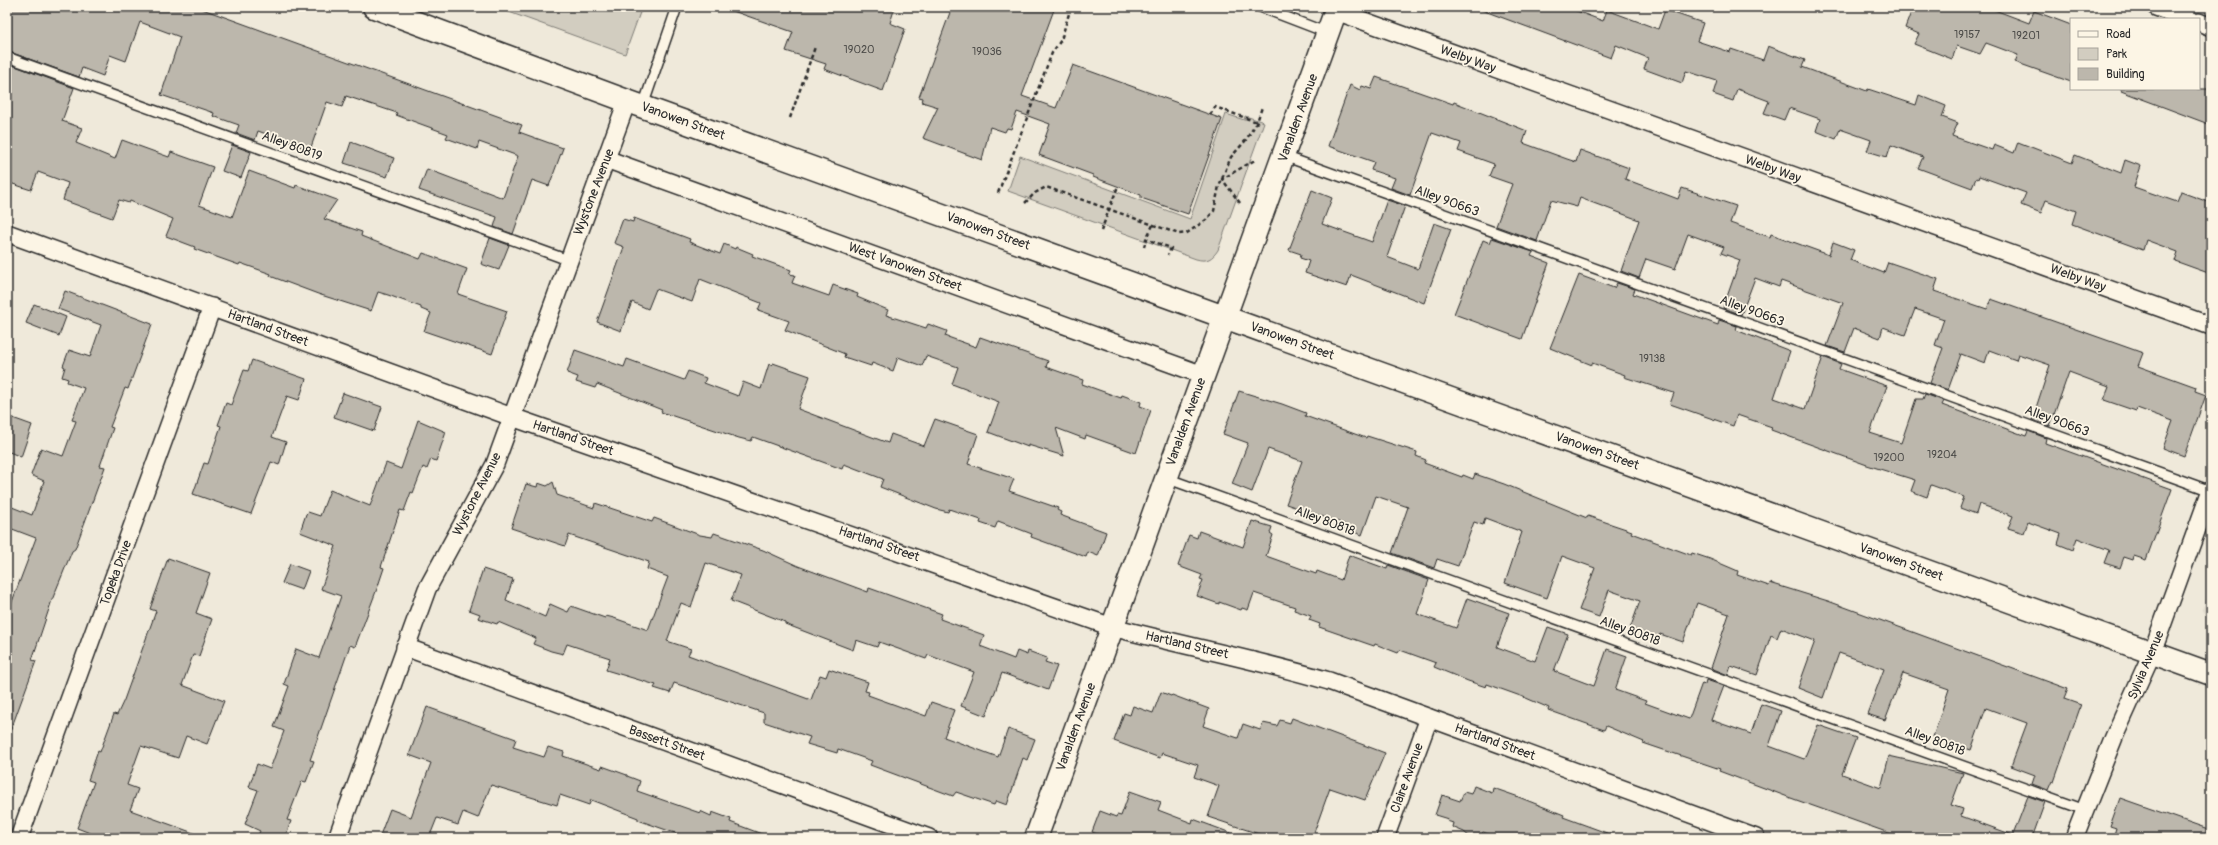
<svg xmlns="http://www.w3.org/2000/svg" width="2218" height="845" viewBox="0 0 2218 845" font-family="Pangolin,sans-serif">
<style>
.built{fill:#e0dacc}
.green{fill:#d2cdc0;stroke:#7e7c76}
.building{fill:#bcb7ac;stroke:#2b2b2b}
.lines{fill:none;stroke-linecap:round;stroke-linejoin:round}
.lane-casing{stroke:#2b2b2b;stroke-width:12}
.street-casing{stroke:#2b2b2b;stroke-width:20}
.secondary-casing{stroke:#2b2b2b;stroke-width:25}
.path{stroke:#2b2b2b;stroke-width:2.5;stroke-dasharray:4 3;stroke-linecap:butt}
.lane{stroke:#fcf5e5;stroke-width:9}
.street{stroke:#fcf5e5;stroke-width:17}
.secondary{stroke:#fcf5e5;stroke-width:22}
.labels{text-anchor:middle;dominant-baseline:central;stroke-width:3.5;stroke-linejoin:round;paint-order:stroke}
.number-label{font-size:11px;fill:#4f4e4b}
.street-label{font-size:13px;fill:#2b2b2b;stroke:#fcf5e5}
</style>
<rect width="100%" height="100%" fill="#efe9da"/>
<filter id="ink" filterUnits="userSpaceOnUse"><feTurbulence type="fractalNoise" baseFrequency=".025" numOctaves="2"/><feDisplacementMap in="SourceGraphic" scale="8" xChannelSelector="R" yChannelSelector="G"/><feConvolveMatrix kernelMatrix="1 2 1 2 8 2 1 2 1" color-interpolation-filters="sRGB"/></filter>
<g filter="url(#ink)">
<path class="built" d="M2211,585V626L2202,610Z"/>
<g class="green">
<path d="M495,7H642L625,54Z"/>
<path d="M1226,114L1244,120L1245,116L1264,122L1218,250C1212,259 1207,262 1196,259L1008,191L1020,156L1190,219Z"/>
</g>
<g class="building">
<path d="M7,7H197L522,125L519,132L563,148L549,186L532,180L513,234L494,227L497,217L419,190L427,169L503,198L518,156L479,142L477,149L446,138L448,134L396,115L397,113L346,96L342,107L327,102L310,150L258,131L255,140L236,133L239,125L213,116L214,113L161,95L180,37L140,22L126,61L110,55L103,76L82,68L79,77L7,51Z"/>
<path d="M731,7H895L890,23L905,29L883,91L824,69L826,64L786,51L793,32L730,10Z"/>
<path d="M952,7H1055L1022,96L1056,108L1073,65L1222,119L1188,214L1141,198V195L1093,177V175L1039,155L1050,124L1017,112L1011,129L1007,128L1005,132L990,127L982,160L923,138L938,107L922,102L923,98L919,97Z"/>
<path d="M1479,7H1566L1603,21L1607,10L1658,29L1665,10L1703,23L1697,41L1730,52L1731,49L1763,60L1768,46L1805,60L1802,67L1867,91L1868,89L1916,105L1919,95L1946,106L1942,117L1958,123L1952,136L1992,150L1994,145L2014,153L2018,142L2072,163L2075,155L2121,173L2125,160L2141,166L2134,187L2177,202L2181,192L2211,203V274L2175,261L2178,252L2146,240L2143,250L2072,224L2076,211L2046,200L2041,213L2021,205L2026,193L1979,176L1978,179L1976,178L1972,188L1918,168L1923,157L1891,145L1887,157L1867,151L1871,140L1840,129L1836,139L1816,131L1820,119L1789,108L1784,120L1764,113L1769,101L1737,89L1733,101L1713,94L1717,81L1686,71L1682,83L1644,69L1648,58L1616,45L1611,58L1479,9Z"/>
<path d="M1913,7H1987L2029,23L2034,11L2071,25V82L2015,62L2018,55L1986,43L1980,54L1957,46L1952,59L1914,44L1919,34L1905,28Z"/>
<path d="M7,63L74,88L62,121L82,128L76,143L115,159L122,140L169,157L171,152L213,167L199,205L232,217L249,171L295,188L296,185L337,200L324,219L362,232L361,236L420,259L423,253L467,269L458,294L507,311L492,354L424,331L431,313L421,309V307L388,295L378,292L371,311L318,294L270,276L271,274L240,263L239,265L194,249L195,247L166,236L173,219L130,201L129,203L119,200L112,218L63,200L68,183L38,172L31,190L7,182Z"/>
<path d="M1376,77L1453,104L1454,102L1527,131L1523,143L1567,159L1576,162L1580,150L1629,168L1625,179L1678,199L1682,188L1736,206L1730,223L1770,237L1771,234L1829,255L1833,242L1854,250L1850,260L1884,273L1888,262L1938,279L1934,291L1987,309L1991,299L2143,353L2138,366L2196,387L2195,391L2206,395L2184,456L2163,448L2173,421L2137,408L2136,411L2104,400L2109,387L2069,372L2050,426L2032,420L2050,365L2018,354L2016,360L1989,350L1985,363L1961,354L1948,390L1930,383L1943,348L1935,345L1944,319L1915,309L1905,335L1883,327L1880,338L1854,328L1845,352L1827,346L1843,303L1781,281L1779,287L1755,278L1741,315L1723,308L1740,260L1721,253L1724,247L1688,234L1675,269L1646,259L1639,278L1621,271L1639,220L1580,198L1577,207L1551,200L1537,241L1496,226L1512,184L1489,176L1494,164L1458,151L1461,143L1432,133L1410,195L1391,188L1395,178L1371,170L1374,162L1328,146L1350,85L1360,90L1362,86L1371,89Z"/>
<path d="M2121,89H2211V125L2121,91Z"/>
<path d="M351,142L394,158L387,177L344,163Z"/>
<path d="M232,145L251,152L241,178L222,171Z"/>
<path d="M1312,190L1332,198L1322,224L1372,242L1387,200L1405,206L1387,257L1418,269L1434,223L1451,229L1424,303L1351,275L1347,287L1305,273L1309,261L1300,258L1301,254L1289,250Z"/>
<path d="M634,218L690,239L689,242L720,254L724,244L735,249L736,247L753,254L752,256L791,270L789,274L795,275L792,283L829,296L833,285L858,294L857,297L888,310L886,315L926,328L928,324L947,331L945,336L976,347L980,337L1048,361L1046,367L1083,380L1082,384L1121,398L1122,395L1141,402L1140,406L1151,410L1136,453L1086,435L1085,439L1056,428L1064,456L1028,445V447L988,432L999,402L952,384L958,367L926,356L922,366L898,357L893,371L872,363L871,366L844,357L845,354L785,330L789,321L758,310L761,303L700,279L692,302L656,289L648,309L632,302L621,331L597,322L624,247L614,243L623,219L633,222Z"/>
<path d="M490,238L509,245L499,270L481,264Z"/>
<path d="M1492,238L1533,252L1531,256L1549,263L1522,339L1454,314L1483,240L1490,243Z"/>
<path d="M1579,275L1614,288L1617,283L1635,289L1633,294L1718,325L1719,320L1737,326L1736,330L1790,351L1774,398L1805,409L1823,357L1841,364L1839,369L1887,386L1870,433L1901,443L1916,399H1923L1925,394L1944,401L1942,405L1966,414L2026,436L2028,431L2046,438L2045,443L2172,489L2146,560L2134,556L2133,560L2124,557L2120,568L2104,563L2109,550L2077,538L2073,550L2058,544L2061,534L2028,522L2024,533L2008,528L2013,516L1979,504L1976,514L1960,508L1964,497L1931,485L1927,497L1911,491L1915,480L1867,465L1771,430L1772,427L1737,415L1733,426L1670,404L1674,393L1624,377L1625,375L1592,363V365L1550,348Z"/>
<path d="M65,291L152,324L128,389L125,388L110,427L113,428L100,466L105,467L75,549L72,551L52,600L32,660L36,661L10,732H7V615L36,538L7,527V505L32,515L44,481L31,475L41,448L63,456L76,421L72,420L84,388L67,382L68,379L62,377L65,367L63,366L69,350L90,357L101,325L58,309Z"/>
<path d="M34,304L66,317L59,336L26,323Z"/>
<path d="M575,350L624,367L627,359L684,380L688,371L706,378L704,383L738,396L743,382L761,389L769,364L772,366L773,363L810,376L798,409L888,443L891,434L924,446L935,419L978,434L968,464L1014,479L1009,491L1058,508L1057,510L1061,512L1060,515L1106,532L1098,556L1088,552L1086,557L1031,537L1032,534L998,521L995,528L980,523L981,520L949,509L948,512L936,509L880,487L883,479L844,464L842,469L753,437L751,441L739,438L661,412L662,410L597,384L595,388L576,382L578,377L567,373Z"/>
<path d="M252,360L306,379L299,400L287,396L272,437L286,442L279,465L271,462L251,514L193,494L204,463L208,464L221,426L218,425L226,403L231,405L244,370L248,371Z"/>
<path d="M1239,391L1282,404L1306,413L1305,416L1366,438L1367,436L1417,452L1416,456L1426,460L1424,463L1462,477L1463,475L1473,479L1475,474L1504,484L1587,518L1588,516L1614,525L1632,531L1631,533L1691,555L1692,553L1710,559L1738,571L1737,575L1769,586L1770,583L1828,601L2068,689L2064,699L2081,705L2054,782L2052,781L2048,790L2032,784L2035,775L2011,766L2027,723L1986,708L1971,750L1933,737L1949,689L1903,673L1885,720L1867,714L1884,669L1839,653L1823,698L1798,688L1815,641L1781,628L1777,638L1771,635L1757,675L1731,666L1728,675L1711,668L1729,614L1697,603L1683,642L1660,634L1658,638L1630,629L1640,601L1609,590L1599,617L1579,610L1595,568L1562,556L1547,598L1505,583L1522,532L1485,518L1483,525L1474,522L1458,566L1437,559L1434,568L1392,553L1408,507L1376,496L1362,535L1343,528L1344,524L1286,504L1302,461L1268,449L1252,492L1232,484L1248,443L1223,434Z"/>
<path d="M343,393L382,407L374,431L334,417Z"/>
<path d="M7,416L32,425L21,457L7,451Z"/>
<path d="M418,420L446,432L436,461L431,459L427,469L423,467L413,493L411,492L404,511L400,510L381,567L384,568L378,586L355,647L350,645L310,760L314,761L306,782L302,781L287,820L291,821L285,838H257L260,831L245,824L258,790L249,787L257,764L270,769L284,731L274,727L289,686L284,684L296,649L319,658L341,596L321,589L336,546L300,532L306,514L308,512L320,516L330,490L370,506L386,463L401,469Z"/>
<path d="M553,482L557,495L594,508L595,503L652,522L654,518L700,535L712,537L714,533L763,550L798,566L868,592L869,588L942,614L940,619L984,635L980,646L1014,659L1017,651L1027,655L1028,651L1047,658L1045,662L1057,666L1048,690L1002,673L986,716L961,706L974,672L928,655L926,659L879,642L877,647L856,640L853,650L785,624V622L731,601L741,575L706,563L691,607L681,603L667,641L691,649L688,655L811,700L820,675L826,677L829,669L868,682L865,691L869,692L868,695L926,716L931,702L954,710L944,737L998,757L1008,729L1035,739L1027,760L1023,758L1007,805L996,801L994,805L956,792L953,796L870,765L872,761L838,749L837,753L807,744L810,737L764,722V713L674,683L670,693L654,688L656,685L606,670L610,658L567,644L563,654L551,651L533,644L536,638L498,622L497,624L478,618L480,614L469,610L483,569L513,579L506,600L545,617L550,604L568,612L571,606L605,618L606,616L614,618L648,630L668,577L647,569L649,562L569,535L565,546L511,528L526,484L537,487L538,483L547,486Z"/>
<path d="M1252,521L1272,527L1270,533L1273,535L1266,556L1316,574L1317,571L1341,580L1349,555L1387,569L1388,565L1429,580L1417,614L1456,628L1467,598L1509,613L1497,647L1535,661L1548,627L1568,634L1554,671L1594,686L1607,649L1627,656L1615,690L1646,701L1645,703L1689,719L1702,683L1705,684L1706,680L1724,686L1711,720L1751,734L1761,704L1781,711L1769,746L1804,759L1818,725L1856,738L1842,774L1881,788L1889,756L1963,773L1951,805L1963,809L1961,816L2013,835L2028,796L2045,802L2032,838H1903L1788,797L1719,771L1720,769L1643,743L1644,742L1606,726L1604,730L1548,710L1549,708L1526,698L1487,684L1486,687L1468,681L1434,667L1436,663L1400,650L1398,653L1375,644L1374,646L1319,627L1320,624L1309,620L1311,616L1294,610L1295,607L1254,593L1248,610L1242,608L1241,610L1219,602V604L1197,596L1203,580L1200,579L1202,575L1178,566L1189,535L1197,538L1199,531L1243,547Z"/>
<path d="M168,558L210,573L196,613L212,619L199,656L193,655L182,685L224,701L207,744L186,736L178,758L141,746L127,785L138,789L130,810L202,836V838H103L77,828L94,782L88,780L98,751L100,752L114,714L117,715L124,700L156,611L150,609Z"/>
<path d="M290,564L309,571L302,590L282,583Z"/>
<path d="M1161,692L1171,696L1172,695L1209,709L1203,726L1238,738L1243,724L1260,730L1263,723L1277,726L1280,720L1290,723L1292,718L1385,753L1365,800L1330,788L1312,838H1271L1208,817L1219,786L1194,777L1198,765L1162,753L1160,758L1114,741L1124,713L1130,715L1133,706L1153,713Z"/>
<path d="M427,707L516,739L513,747L544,757L548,747L564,752L563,756L601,769L602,766L627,775V776L640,781L637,791L700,813V811L711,816L712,812L731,819L730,822L767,836L766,838H689L638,820V818L591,800L589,805L560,795L557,805L491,785L478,818L463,812L458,825L437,818L429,838H379L390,809L411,817L431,763L409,755Z"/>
<path d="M1474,786L1492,793L1493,788L1516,796L1564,815L1563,817L1615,836L1614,838H1499L1483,832L1477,838H1471L1464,832L1452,827L1453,823L1447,821L1448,819L1435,815L1442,795L1460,801L1464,792L1471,794Z"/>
<path d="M1130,791L1161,802L1158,810L1192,823L1193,819L1239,836V838H1108L1092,832L1100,811L1116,817L1117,815L1121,816Z"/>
<path d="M2120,798L2211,830V838H2113L2116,828L2110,826Z"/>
</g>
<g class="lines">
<g class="lane-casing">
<g id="lane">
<path d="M1260,7L1328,33"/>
<path d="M7,57L568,260"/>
<path d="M643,106L677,7"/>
<path d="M1284,156L2211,491"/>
<path d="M1166,478L2085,810"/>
</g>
</g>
<g class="street-casing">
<g id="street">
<path d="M2156,7L2189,19"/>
<path d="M1336,11L2211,326"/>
<path d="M2199,22L2211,27"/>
<path d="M606,159L1203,375"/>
<path d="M7,233L512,417L1112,627C1185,646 1258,660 1329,681L1756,838"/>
<path d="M405,647L929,838"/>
<path d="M19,838L212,307"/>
<path d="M337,838L427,589L495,464L627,101"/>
<path d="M1385,838L1429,718"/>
<path d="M2074,838L2114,737L2152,653L2211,490"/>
</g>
</g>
<g class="secondary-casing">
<g id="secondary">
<path d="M374,7L627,101L2211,674"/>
<path d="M1036,838L1337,7"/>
</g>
</g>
<g class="path">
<path d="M1210,115L1215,107L1257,122"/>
<path d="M790,118L815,47"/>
<path d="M998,193L1052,53L1061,40L1071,7"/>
<path d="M1025,203L1035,193L1046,187L1179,234L1187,233L1206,220L1214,211L1219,186L1231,157L1246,140L1257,122L1262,107"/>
<path d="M1240,203L1222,179L1255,160"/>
<path d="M1153,225L1146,239L1171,248L1168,255"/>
<path d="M1101,231L1118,186"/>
<path d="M1144,247L1146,239"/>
</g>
<use href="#lane" class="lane"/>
<use href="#street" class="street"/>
<use href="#secondary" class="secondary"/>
</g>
</g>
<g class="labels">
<g class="number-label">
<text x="1967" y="34">19157</text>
<text x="2026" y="35">19201</text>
<text x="859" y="49">19020</text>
<text x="987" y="51">19036</text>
<text x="1652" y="358">19138</text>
<text x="1942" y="454">19204</text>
<text x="1889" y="457">19200</text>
</g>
<g class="street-label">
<text transform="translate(1468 59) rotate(20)">Welby Way</text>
<text transform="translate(1298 118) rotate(-70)">Vanalden Avenue</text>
<text transform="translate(683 121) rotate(20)">Vanowen Street</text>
<text transform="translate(292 146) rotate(20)">Alley 80819</text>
<text transform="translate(1773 169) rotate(20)">Welby Way</text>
<text transform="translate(594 192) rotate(-69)">Wystone Avenue</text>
<text transform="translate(1447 201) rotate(20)">Alley 90663</text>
<text transform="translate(988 231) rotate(20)">Vanowen Street</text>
<text transform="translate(905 267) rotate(20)">West Vanowen Street</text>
<text transform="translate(2078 278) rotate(20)">Welby Way</text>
<text transform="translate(1752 311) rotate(20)">Alley 90663</text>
<text transform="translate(268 328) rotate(20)">Hartland Street</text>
<text transform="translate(1292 341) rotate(20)">Vanowen Street</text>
<text transform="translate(2057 421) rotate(20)">Alley 90663</text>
<text transform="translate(1186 422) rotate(-70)">Vanalden Avenue</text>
<text transform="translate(573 438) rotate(19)">Hartland Street</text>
<text transform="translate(1597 451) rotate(20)">Vanowen Street</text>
<text transform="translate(477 494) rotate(-63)">Wystone Avenue</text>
<text transform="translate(1325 521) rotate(20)">Alley 80818</text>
<text transform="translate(879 544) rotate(19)">Hartland Street</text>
<text transform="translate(1901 562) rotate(20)">Vanowen Street</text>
<text transform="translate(116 573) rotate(-70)">Topeka Drive</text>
<text transform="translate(1630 631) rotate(20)">Alley 80818</text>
<text transform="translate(1187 645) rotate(13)">Hartland Street</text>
<text transform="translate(2146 665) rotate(-67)">Sylvia Avenue</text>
<text transform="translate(1076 727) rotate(-70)">Vanalden Avenue</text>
<text transform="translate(1935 741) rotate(20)">Alley 80818</text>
<text transform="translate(1495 742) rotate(20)">Hartland Street</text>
<text transform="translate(667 743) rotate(20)">Bassett Street</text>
<text transform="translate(1407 778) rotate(-70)">Claire Avenue</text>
</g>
</g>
<rect width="2218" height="845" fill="none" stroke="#fcf5e5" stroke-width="24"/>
<rect x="12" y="12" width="2194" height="821" fill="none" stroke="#2b2b2b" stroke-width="1.5" filter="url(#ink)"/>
<rect x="2070" y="18" width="130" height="72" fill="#fcf5e5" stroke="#a8a49b"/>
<rect x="2078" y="31" width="20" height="6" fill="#fcf5e5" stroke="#a8a49b"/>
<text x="2106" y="38" font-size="12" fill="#2b2b2b">Road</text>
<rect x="2078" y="48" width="20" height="12" fill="#d2cdc0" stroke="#a8a49b"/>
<text x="2106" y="58" font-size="12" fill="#2b2b2b">Park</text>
<rect x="2078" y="68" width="20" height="12" fill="#bcb7ac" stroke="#a8a49b"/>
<text x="2106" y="78" font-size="12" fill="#2b2b2b">Building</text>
</svg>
